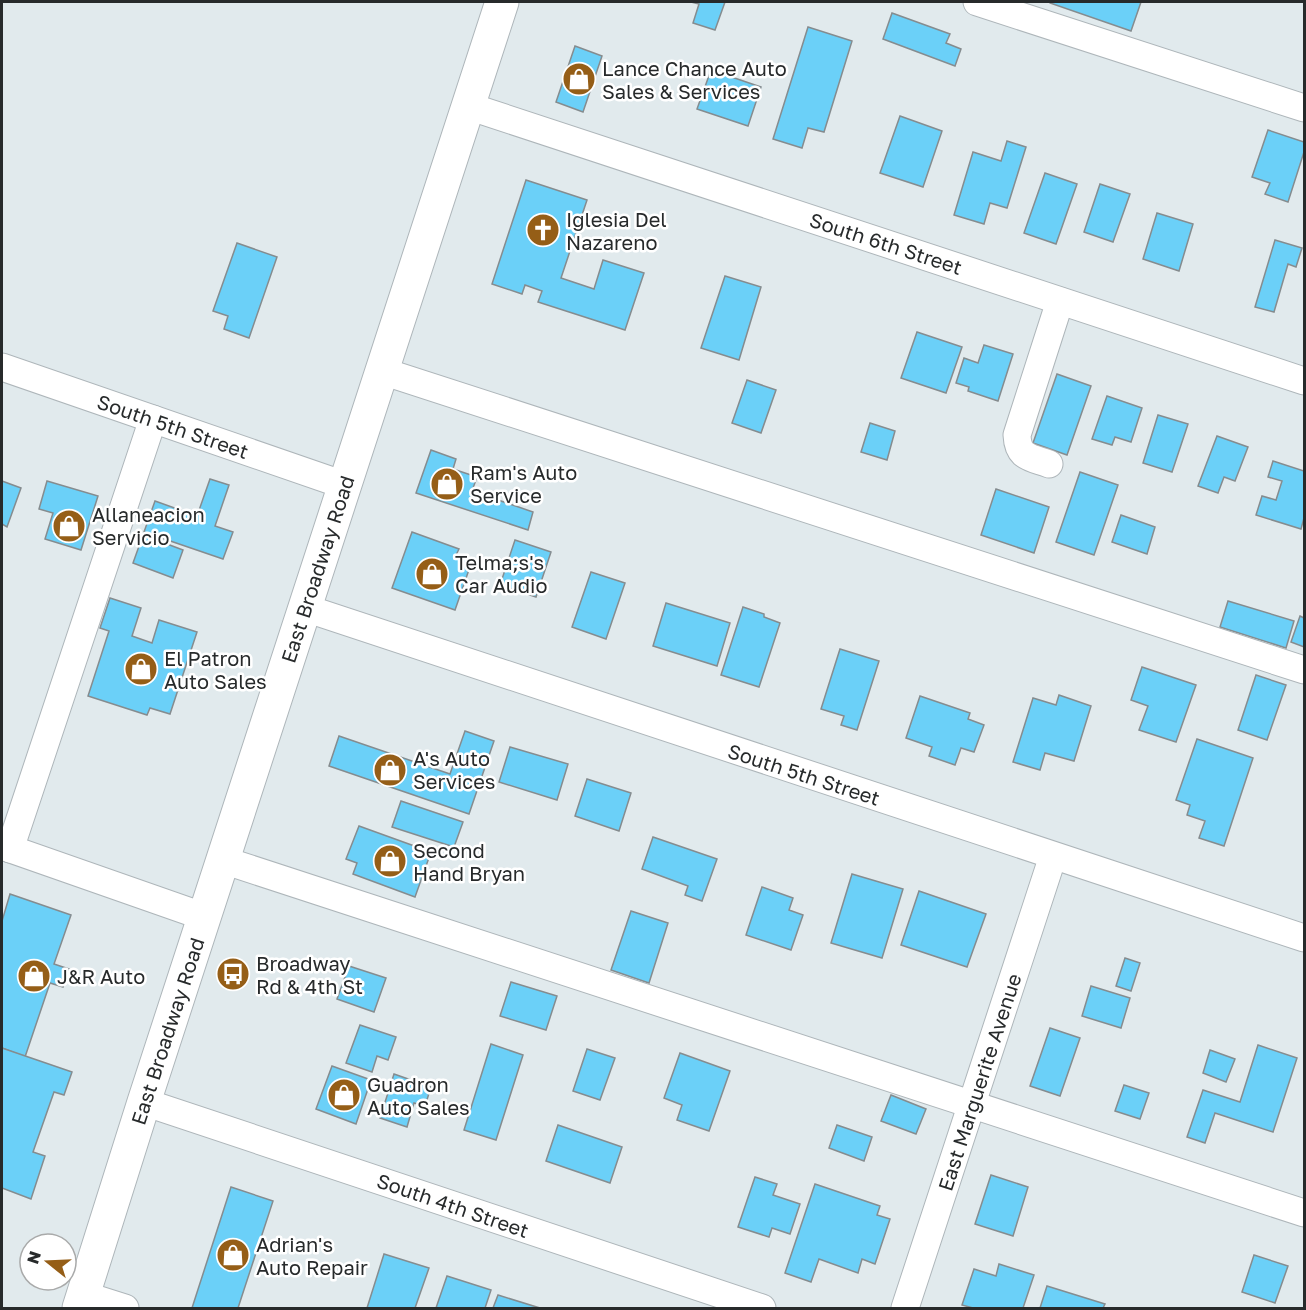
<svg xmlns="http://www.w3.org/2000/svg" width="1306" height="1310" viewBox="0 0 1306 1310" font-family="'Golos Text',sans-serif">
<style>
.building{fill:#6bd0f8;stroke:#858c8f;stroke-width:1.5}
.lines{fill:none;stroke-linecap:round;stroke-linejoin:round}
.minor-casing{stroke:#aeb6ba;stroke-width:29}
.major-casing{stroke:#aeb6ba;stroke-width:35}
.minor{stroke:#fff;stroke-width:27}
.major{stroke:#fff;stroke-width:33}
.labels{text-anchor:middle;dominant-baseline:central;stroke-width:5;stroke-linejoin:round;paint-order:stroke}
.poi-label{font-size:20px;fill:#272a2b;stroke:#fff;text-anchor:start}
.street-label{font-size:20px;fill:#272a2b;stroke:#fff}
</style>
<rect width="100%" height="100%" fill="#e1eaed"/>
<g class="building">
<path d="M691,2H725L715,30L693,23L699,4Z"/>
<path d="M1050,2H1141L1131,31L1050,3Z"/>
<path d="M892,13L950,34L946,43L961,49L955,66L883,39Z"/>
<path d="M808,27L852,41L824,132L808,128L802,148L773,139Z"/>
<path d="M575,46L602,56L583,112L556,102Z"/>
<path d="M711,70L761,87L748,126L697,109Z"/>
<path d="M900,116L942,131L923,187L880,173Z"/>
<path d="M1268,130L1304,142V152L1288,202L1265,194L1270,183L1252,177Z"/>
<path d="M1007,141L1026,147L1007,208L990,203L984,224L954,215L973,152L1001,161Z"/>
<path d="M1045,173L1077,184L1056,244L1024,233Z"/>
<path d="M526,180L587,200L561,278L594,289L603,260L644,273L625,330L538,302L542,291L525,285L522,294L492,284Z"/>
<path d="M1100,184L1130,194L1113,242L1084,232Z"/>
<path d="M1157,213L1193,224L1179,271L1143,259Z"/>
<path d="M1275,240L1302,248L1296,267L1288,264L1274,312L1255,307Z"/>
<path d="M237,243L277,257L249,338L224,329L228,316L213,311Z"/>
<path d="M725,276L761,287L739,360L701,348Z"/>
<path d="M917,332L962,347L946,393L901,378Z"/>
<path d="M984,345L1013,354L998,401L968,391L969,387L956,383L964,358L978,363Z"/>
<path d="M1057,374L1091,386L1067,455L1033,443Z"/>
<path d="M747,380L776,390L761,433L732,423Z"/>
<path d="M1107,396L1142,408L1131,442L1115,437L1112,445L1092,439Z"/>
<path d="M1158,415L1188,424L1172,472L1143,463Z"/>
<path d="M870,423L895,431L887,460L861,452Z"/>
<path d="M1217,436L1248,447L1235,481L1224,477L1218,493L1198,486Z"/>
<path d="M431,450L456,459L453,469L477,477L472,491L533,512L528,530L416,493Z"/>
<path d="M1273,461L1304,471V518L1301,529L1256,515L1262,496L1276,500L1282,481L1268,477Z"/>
<path d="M1080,472L1118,485L1094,555L1056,542Z"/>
<path d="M210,479L229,485L215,526L233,532L223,559L144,532L155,501L197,516Z"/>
<path d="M2,481L21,488L7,527L2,524Z"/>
<path d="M47,481L98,496L81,550L45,539L53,513L39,509Z"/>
<path d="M996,489L1049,507L1034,553L981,535Z"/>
<path d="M1121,515L1155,527L1147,554L1112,542Z"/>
<path d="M412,532L459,549L456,555L472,561L455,610L392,588Z"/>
<path d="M143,535L183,550L173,578L133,563Z"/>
<path d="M515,540L551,552L536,597L500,585Z"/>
<path d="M591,572L625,583L606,639L572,627Z"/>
<path d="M110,598L141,608L132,636L152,643L159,620L197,632L170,714L150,708L147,715L88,696L109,631L100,628Z"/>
<path d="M1228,601L1294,621L1286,648L1220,627Z"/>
<path d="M666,603L730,623L717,666L653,646Z"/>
<path d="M743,607L764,614V617L780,623L759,687L721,675Z"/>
<path d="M1300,616L1304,618V647L1291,642Z"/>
<path d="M840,649L879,661L857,730L841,725L844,716L821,709Z"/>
<path d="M1142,667L1196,685L1176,742L1139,730L1148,706L1131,700Z"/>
<path d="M1256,675L1286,685L1267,740L1238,730Z"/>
<path d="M1059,695L1091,706L1074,761L1045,753L1040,770L1013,762L1033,698L1056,705Z"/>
<path d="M920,696L970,713L968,719L984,725L974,752L961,748L955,765L929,756L932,747L906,738Z"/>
<path d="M465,731L494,741L469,814L329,766L339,736L450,774Z"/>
<path d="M1197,739L1253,758L1224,846L1199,838L1205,821L1187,815L1190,805L1176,800Z"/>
<path d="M510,747L568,764L557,800L499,782Z"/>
<path d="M587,779L631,793L619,831L575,816Z"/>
<path d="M401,801L463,822L454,847L392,827Z"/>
<path d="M359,826L431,852L415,897L353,874L357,863L346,859Z"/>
<path d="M653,837L717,859L702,901L685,895L688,886L642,869Z"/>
<path d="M852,874L903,889L882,958L831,943Z"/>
<path d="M762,887L793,898L789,910L803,915L791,950L746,935Z"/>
<path d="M919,891L986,914L967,967L901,945Z"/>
<path d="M10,894L71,915L54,964L69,969L63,987L50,983L25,1057L2,1048V921Z"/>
<path d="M631,911L668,923L649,983L611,970Z"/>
<path d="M1125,958L1140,963L1131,991L1116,986Z"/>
<path d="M349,966L386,978L374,1012L337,999Z"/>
<path d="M511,982L557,996L546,1030L500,1016Z"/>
<path d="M1091,986L1130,998L1121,1028L1082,1016Z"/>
<path d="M360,1025L396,1037L388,1060L377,1056L372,1072L346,1063Z"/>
<path d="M1050,1028L1080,1038L1060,1096L1030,1086Z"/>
<path d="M491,1044L523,1055L496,1140L464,1130Z"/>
<path d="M1258,1045L1297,1058L1273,1132L1215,1113L1205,1143L1187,1137L1203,1090L1240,1102Z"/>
<path d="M2,1048L72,1072L64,1095L54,1092L33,1152L45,1156L31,1199L2,1188Z"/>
<path d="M587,1049L615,1058L600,1100L573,1091Z"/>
<path d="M1210,1050L1235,1059L1226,1082L1203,1073Z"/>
<path d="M680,1053L730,1071L709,1131L677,1120L682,1105L664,1098Z"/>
<path d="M332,1066L371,1080L356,1124L316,1109Z"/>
<path d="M394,1074L431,1087L425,1106L414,1103L407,1127L380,1118Z"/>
<path d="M1124,1085L1149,1093L1140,1119L1115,1111Z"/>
<path d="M891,1095L926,1109L916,1134L881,1121Z"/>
<path d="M558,1125L622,1147L610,1183L546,1161Z"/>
<path d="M837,1125L872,1137L864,1161L829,1148Z"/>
<path d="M991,1175L1028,1187L1013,1236L975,1224Z"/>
<path d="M755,1177L777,1184L773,1195L800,1204L790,1234L772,1228L769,1237L738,1227Z"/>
<path d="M815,1184L880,1206L877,1215L890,1219L875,1264L862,1259L858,1273L819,1259L811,1282L785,1273Z"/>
<path d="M231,1187L273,1201L238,1308H192Z"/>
<path d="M384,1254L429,1268L415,1308H367Z"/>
<path d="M1254,1255L1288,1266L1275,1303L1242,1292Z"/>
<path d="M999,1264L1034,1275L1023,1308H973L962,1305L974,1269L996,1276Z"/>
<path d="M447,1276L491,1290L485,1308H436Z"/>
<path d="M1047,1286L1105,1304L1103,1308H1040Z"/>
<path d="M498,1295L540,1308H493Z"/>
</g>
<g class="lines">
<g class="minor-casing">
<g id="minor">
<path d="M977,2L1304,108"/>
<path d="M468,106L1304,381"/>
<path d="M2,367L344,485"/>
<path d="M382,371L1304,670"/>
<path d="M1049,464C1030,457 1018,458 1017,435L1060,301"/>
<path d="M305,608L1304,938"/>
<path d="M2,846L205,917"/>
<path d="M10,849L153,419"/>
<path d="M223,860L1304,1213"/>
<path d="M144,1102L762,1308"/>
<path d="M84,1295L125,1308"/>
<path d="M905,1308L1053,856"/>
</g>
</g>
<g class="major-casing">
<path id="major" d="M79,1308L144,1102L502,2"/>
</g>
<use href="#minor" class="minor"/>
<use href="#major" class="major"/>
</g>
<defs>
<g id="shop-disc" transform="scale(1.725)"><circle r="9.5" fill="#955e17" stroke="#fff"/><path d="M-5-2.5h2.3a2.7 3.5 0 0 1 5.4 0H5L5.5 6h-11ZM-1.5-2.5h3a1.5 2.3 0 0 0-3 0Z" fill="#fff"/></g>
<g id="church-disc" transform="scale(1.725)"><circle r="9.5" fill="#955e17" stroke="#fff"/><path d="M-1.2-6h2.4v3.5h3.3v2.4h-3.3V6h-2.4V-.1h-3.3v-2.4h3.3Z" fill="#fff"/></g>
<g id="bus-disc" transform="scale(1.725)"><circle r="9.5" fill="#955e17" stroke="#fff"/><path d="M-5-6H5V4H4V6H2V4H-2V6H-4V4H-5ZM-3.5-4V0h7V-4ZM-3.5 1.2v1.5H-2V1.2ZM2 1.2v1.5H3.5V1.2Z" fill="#fff"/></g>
</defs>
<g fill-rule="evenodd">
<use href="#shop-disc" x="579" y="79"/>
<use href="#church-disc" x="543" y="230"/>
<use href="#shop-disc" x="447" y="484"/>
<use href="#shop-disc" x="69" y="526"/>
<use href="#shop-disc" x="432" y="574"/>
<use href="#shop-disc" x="141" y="669"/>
<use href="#shop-disc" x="390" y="770"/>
<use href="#shop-disc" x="390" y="861"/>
<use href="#bus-disc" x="233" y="974"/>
<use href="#shop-disc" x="34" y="976"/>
<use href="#shop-disc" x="344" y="1095"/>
<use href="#shop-disc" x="233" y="1255"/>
</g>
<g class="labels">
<g class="poi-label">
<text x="602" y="68">Lance Chance Auto<tspan x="602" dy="23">Sales &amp; Services</tspan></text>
<text x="566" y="219">Iglesia Del<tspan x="566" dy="23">Nazareno</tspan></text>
<text x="470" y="472">Ram's Auto<tspan x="470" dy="23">Service</tspan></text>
<text x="92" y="514">Allaneacion<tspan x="92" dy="23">Servicio</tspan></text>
<text x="455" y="562">Telma;s's<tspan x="455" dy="23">Car Audio</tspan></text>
<text x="164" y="658">El Patron<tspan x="164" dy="23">Auto Sales</tspan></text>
<text x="413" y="758">A's Auto<tspan x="413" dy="23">Services</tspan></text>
<text x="413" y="850">Second<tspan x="413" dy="23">Hand Bryan</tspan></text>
<text x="256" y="963">Broadway<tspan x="256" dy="23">Rd &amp; 4th St</tspan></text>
<text x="57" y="976">J&amp;R Auto</text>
<text x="367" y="1084">Guadron<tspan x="367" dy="23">Auto Sales</tspan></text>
<text x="256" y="1244">Adrian's<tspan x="256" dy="23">Auto Repair</tspan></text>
</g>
<g class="street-label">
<text transform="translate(886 243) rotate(18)">South 6th Street</text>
<text transform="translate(173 426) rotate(19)">South 5th Street</text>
<text transform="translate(317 569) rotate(-72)">East Broadway Road</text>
<text transform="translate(804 774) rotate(18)">South 5th Street</text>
<text transform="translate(167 1031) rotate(-72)">East Broadway Road</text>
<text transform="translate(979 1082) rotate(-72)">East Marguerite Avenue</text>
<text transform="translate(453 1205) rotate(19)">South 4th Street</text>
</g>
</g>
<rect width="1306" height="1310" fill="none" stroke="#272a2b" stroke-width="6"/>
<g transform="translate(48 1262) rotate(288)"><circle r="28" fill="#ffffff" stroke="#a9aaaa" stroke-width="1.5"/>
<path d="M0-4.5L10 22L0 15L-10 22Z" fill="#955e17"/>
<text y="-9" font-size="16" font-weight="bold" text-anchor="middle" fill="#272a2b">N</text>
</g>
</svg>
